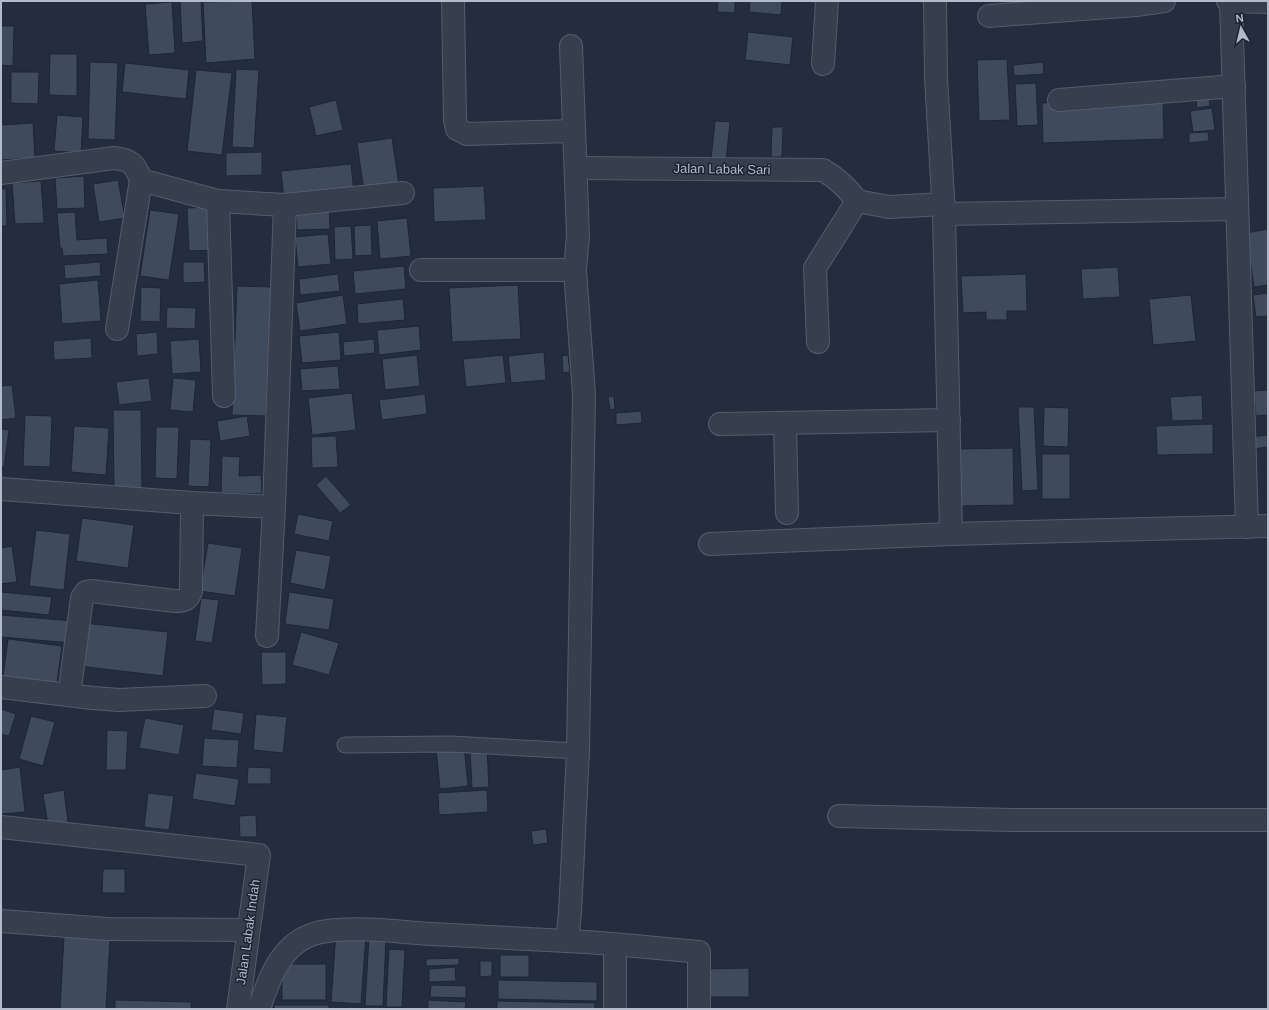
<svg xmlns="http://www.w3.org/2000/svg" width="1269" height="1010" viewBox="0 0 1269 1010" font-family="Helvetica,sans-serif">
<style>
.building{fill:#3f4b5d;stroke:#1e2635}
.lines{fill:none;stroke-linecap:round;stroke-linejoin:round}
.service-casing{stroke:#555d6c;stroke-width:17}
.minor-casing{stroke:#555d6c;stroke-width:24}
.service{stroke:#373f4e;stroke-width:15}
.minor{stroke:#373f4e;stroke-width:22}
.labels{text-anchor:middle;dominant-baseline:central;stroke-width:3;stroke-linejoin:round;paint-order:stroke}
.street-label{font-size:13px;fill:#b3bac9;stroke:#1c2433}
</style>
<rect width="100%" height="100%" fill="#232d3e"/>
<g class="building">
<path d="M180,1H201L203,41L182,43Z"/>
<path d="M252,1L255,59L206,63L203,2Z"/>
<path d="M718,1H735V13L717,12Z"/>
<path d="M750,1H782L781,15L749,12Z"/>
<path d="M172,2L175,53L149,55L145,4Z"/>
<path d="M1,26H14L13,66L1,65Z"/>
<path d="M748,32L793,37L790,65L745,60Z"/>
<path d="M50,54H77V96L49,95Z"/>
<path d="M1007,59L1010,120L979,121L977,60Z"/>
<path d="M90,62L118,63L115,140L88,139Z"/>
<path d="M1043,62L1044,74L1014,76L1013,65Z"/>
<path d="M125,63L189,70L186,99L122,92Z"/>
<path d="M236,69L259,70L254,148L232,147Z"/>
<path d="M196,70L232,73L222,155L187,151Z"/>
<path d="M11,72H39L38,104L11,103Z"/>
<path d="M1036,83L1038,125L1017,126L1015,84Z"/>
<path d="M1208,90L1210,106L1197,108L1195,92Z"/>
<path d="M336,100L343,130L316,136L309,107Z"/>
<path d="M1163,100L1164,139L1043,143L1042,103Z"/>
<path d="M1212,108L1215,130L1193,132L1190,111Z"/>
<path d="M57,115L83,117L81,153L54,151Z"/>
<path d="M715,121L730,122L726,161L711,160Z"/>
<path d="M33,123L35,158L1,160V125Z"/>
<path d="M772,127H783L782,157H771Z"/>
<path d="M1208,132L1209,141L1189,143V133Z"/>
<path d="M392,138L399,185L364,191L357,143Z"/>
<path d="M262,152V175L226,176V153Z"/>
<path d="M351,164L354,193L284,200L281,171Z"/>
<path d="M84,176L85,208L57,209L55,178Z"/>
<path d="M118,180L125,218L99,222L93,184Z"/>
<path d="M41,181L44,223L15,224L12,183Z"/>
<path d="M484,186L486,220L434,222L433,188Z"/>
<path d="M1,189H6L7,226H1Z"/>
<path d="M329,203L330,229L297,230L296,205Z"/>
<path d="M213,207L215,250L189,251L187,208Z"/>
<path d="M150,210L179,214L169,280L140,276Z"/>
<path d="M75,212L77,240L107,238L108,254L63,256L62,248H60L57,213Z"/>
<path d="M407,218L411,256L380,259L377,221Z"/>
<path d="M371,225L372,255L355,256L354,226Z"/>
<path d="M351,226L353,259L335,260L334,227Z"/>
<path d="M1268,229V285L1254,287L1246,233Z"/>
<path d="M328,234L331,264L298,267L295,237Z"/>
<path d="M100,262L101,276L65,279L64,265Z"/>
<path d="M183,262H204L205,282L183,283Z"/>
<path d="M404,266L406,289L355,294L353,271Z"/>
<path d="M1118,267L1120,297L1083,299L1081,269Z"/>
<path d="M338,274L340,291L300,295L299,279Z"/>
<path d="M1026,274L1027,311H1007V320H986V312L963,313L961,276Z"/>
<path d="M98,280L101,321L62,324L59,284Z"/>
<path d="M518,285L521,339L452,342L449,288Z"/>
<path d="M237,286L271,287L266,416L232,415Z"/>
<path d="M141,287L161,288L160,322L140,321Z"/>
<path d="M1268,293V316L1256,317L1253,295Z"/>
<path d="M343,295L347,324L300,331L296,303Z"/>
<path d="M1191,295L1196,341L1153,345L1149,299Z"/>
<path d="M403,299L405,320L358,324L357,304Z"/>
<path d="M167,307L196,308L195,329L166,328Z"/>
<path d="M419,326L421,350L379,355L377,330Z"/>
<path d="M157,332L158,354L137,356L136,334Z"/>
<path d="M339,332L341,360L302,363L299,336Z"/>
<path d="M91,338L92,358L54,360L53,341Z"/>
<path d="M199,339L201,372L172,374L170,341Z"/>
<path d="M374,339L375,353L344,356L343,342Z"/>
<path d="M544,352L546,380L511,383L508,356Z"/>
<path d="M417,355L420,386L385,390L382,359Z"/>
<path d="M503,355L506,383L466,387L463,359Z"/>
<path d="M568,355L570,372L563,373L562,356Z"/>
<path d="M338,366L340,389L302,391L300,369Z"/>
<path d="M149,378L152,401L119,405L116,382Z"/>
<path d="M173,378L196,380L193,412L170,410Z"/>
<path d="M12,385L16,418L1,420V386Z"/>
<path d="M1268,390V415L1256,416L1254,391Z"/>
<path d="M352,393L356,430L312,435L308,398Z"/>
<path d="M425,394L427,414L382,420L379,400Z"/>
<path d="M1202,395L1203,420L1172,421L1170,397Z"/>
<path d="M614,396L615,409L610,410L608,397Z"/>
<path d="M1018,407H1034L1038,490L1022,491Z"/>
<path d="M1044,407L1069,408L1068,447L1043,446Z"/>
<path d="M113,410H141L142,490H114Z"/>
<path d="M641,411L642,423L616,425V413Z"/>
<path d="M25,415L52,416L50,467L23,466Z"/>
<path d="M247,416L250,436L220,441L217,421Z"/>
<path d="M1213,424V454L1157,455L1156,426Z"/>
<path d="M74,426L109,428L106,475L71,472Z"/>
<path d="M156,427H179L177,479L155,478Z"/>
<path d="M1,429L9,430L4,467H1Z"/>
<path d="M1268,435V447L1253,449L1251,437Z"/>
<path d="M336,436L338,467L312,468L311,437Z"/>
<path d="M190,439L211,440L209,487L188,486Z"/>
<path d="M1013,448L1014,505L958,506L957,449Z"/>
<rect x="1042" y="454" width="28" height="45"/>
<path d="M222,456L240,457L239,476L261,475L262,494L221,493Z"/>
<path d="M326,476L351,505L340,513L316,485Z"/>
<path d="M298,514L333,521L329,541L294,534Z"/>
<path d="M82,518L134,525L128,568L76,561Z"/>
<path d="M36,530L70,534L64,590L29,586Z"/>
<path d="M208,543L242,548L235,596L200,591Z"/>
<path d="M12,546L17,582L1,584V548Z"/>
<path d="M296,550L331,556L325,590L290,583Z"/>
<path d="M1,592L52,597L49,615L1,610Z"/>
<path d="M289,592L334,599L329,630L285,624Z"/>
<path d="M201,598L219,600L212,643L195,641Z"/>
<path d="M1,615L74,621L72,643L1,637Z"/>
<path d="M84,623L168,632L163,676L79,666Z"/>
<path d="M301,632L339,643L329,675L292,665Z"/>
<path d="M8,639L62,646L57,683L3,677Z"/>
<path d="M261,652H286V684L262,685Z"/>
<path d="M1,709L16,714L9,736L1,734Z"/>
<path d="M214,709L244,713L241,734L211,730Z"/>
<path d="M256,714L287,717L283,753L253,750Z"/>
<path d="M31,716L55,722L43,766L19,759Z"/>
<path d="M145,718L184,725L179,755L139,748Z"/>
<path d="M107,730L128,731L126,770H106Z"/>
<path d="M204,738L239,740L237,768L202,766Z"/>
<path d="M464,745L468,786L440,789L436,748Z"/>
<path d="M487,748L489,787L472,788L470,749Z"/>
<path d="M20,767L25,812L1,814V770Z"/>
<path d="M248,767L271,768V784H247Z"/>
<path d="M196,773L239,779L235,806L192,799Z"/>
<path d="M64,790L68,822L48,825L43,794Z"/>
<path d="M487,790L488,812L439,815L438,793Z"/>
<path d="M148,793L174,796L169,830L144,827Z"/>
<path d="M256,815L257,837H240L239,816Z"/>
<path d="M546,829L548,843L533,845L531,831Z"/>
<path d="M103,869H125V893H102Z"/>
<path d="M336,932L366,934L361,1004L331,1002Z"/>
<path d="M64,936L110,939L106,1009H60Z"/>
<path d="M369,936L386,937L383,1006H365Z"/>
<path d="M389,949L405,950L402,1007H386Z"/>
<rect x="500" y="955" width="29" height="22"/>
<path d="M459,958V965L426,966V959Z"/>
<path d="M480,961H492V976L480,977Z"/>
<rect x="282" y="964" width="44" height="36"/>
<path d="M455,967L456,981L429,982V969Z"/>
<path d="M749,968V997H708V969Z"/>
<path d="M498,980L597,982V1001L498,999Z"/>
<path d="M431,985L466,986V998L430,997Z"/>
<path d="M115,1000L191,1002V1009H115Z"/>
<path d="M428,1000L466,1002L465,1009H428Z"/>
<path d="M497,1001L595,1003V1009H497Z"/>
<rect x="274" y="1005" width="55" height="4"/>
</g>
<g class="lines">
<g class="service-casing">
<path id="service" d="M345,745L451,744L578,751"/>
</g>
<g class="minor-casing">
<g id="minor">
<path d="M453,1L455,120L457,129L467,134L574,131"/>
<path d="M935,1L936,78L944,214L951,534"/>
<path d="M1228,1L1268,2"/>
<path d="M1231,2L1247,527"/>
<path d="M989,16L1136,5L1164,1"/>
<path d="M823,64L827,1"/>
<path d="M1059,100L1234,86"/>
<path d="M576,168L823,170C837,178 847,187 857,201"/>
<path d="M1,173L114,158C131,160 135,164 141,180L218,201L285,205L403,193"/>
<path d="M218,201L224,396"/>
<path d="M857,201L889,207L943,204"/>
<path d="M944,214L1237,209"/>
<path d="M421,270H575"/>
<path d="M117,329L141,180"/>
<path d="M818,342L815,268L857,201"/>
<path d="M785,423L787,513"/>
<path d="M720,424L949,420"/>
<path d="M1,489L192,503L274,507"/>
<path d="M710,544L951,534L1268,526"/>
<path d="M267,636L274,507L285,205"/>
<path d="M1,687L93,698L119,700L205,696"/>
<path d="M69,695L82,598L86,592L91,591L175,601C184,601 188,600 191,591L192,503"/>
<path d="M839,816L1013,820H1268"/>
<path d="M1,827L259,855L238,1009"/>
<path d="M1,921L108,929L248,930"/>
<path d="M567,941L570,913L578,751L584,395L575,270L578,236L571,46"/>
<path d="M615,945V1009"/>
<path d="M259,1009C268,981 280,946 311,935C340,924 399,932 431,934C476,936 521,939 567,941C611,943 655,948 699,952V1009"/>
</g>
</g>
<use href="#service" class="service"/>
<use href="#minor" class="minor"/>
</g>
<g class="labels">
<g class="street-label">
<text transform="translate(722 169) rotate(1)">Jalan Labak Sari</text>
<text transform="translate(248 932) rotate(-82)">Jalan Labak Indah</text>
</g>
</g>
<rect width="1269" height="1010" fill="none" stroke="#b3bac9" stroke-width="4"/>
<g transform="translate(1241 28) rotate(352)" stroke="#1c2433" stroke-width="3" paint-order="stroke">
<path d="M0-3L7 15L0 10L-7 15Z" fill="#b3bac9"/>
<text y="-6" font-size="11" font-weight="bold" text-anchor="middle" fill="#b3bac9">N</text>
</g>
</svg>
